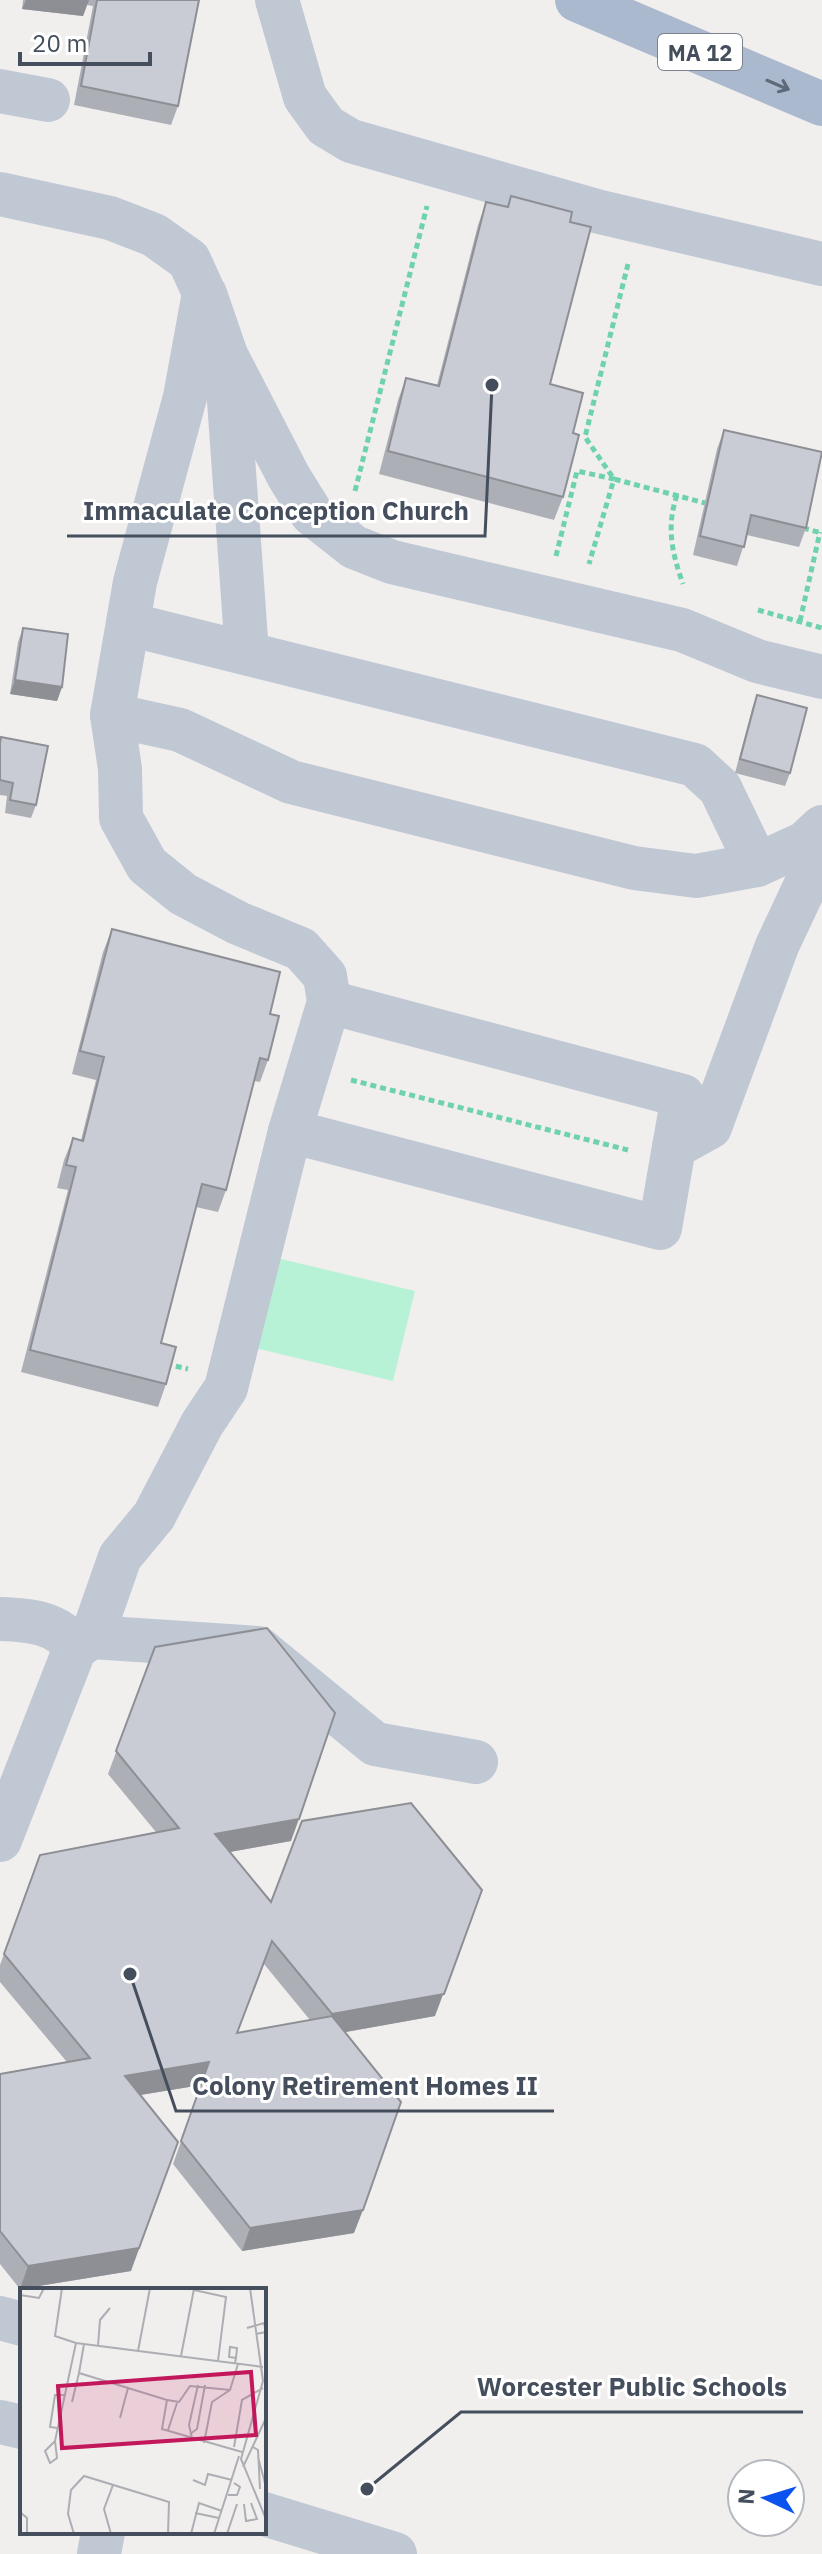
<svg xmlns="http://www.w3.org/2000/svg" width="822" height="2554" viewBox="0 0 822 2554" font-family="'IBM Plex Sans',sans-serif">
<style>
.green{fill:#b8f2d6}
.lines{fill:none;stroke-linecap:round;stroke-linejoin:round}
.path{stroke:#6ed3ad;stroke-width:5;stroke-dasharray:6 4;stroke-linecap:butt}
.minor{stroke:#c0c8d4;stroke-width:44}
.major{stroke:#abb9cf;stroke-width:44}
.wall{fill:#adafb6;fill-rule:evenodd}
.shaded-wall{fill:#8d8f94}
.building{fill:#c9ccd4;stroke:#8d8f94;stroke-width:2}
.oneway{stroke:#5e697a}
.labels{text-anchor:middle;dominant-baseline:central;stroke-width:6;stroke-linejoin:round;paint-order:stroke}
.shield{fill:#fff;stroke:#7d838e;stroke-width:2}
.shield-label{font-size:22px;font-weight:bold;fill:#454e5d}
.inset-road{fill:none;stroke:#acaeb4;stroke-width:2}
.view{fill:#c2185b;fill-opacity:0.15;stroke:#c2185b;stroke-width:4}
.inset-edge{fill:none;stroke:#454e5d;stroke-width:4}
.leader{fill:none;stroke:#454e5d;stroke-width:3}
.callout-dot{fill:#454e5d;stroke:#fff;stroke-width:3}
.callout-label{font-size:26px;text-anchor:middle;font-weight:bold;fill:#454e5d;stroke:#fff;stroke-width:6;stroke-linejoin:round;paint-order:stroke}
</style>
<rect width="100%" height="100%" fill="#f1eeee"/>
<path class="green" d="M273,1257L415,1291L393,1381L251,1347Z"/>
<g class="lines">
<g class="path">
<path d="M628,264L585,437L614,479L705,503"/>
<path d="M355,491L427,206"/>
<path d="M677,495C666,527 672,553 683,584"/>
<path d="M803,528L822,533"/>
<path d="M556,556L577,471L614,479L589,564"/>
<path d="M758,610L822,628"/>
<path d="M800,621L820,532"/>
<path d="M351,1080L628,1150"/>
<path d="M166,1364L188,1369"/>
</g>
<g class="minor">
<path d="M277,0L305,97L326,126L351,141L600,212L822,264"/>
<path d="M0,91L48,100"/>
<path d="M0,194L110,218L154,235L189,260L204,293L185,397L135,582L112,715L120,769L121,818L147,865L183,894L238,923L301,949L325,976L329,1002L290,1131L660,1228L674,1147L710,1127L777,946L822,850"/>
<path d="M205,294L226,355L289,477L312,514L354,547L392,562L682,630L757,661L822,677"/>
<path d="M227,373L247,653"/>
<path d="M128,624L695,765L720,788L757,865"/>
<path d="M112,715L180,730L291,782L634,868L696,876L757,865L805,843L822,827"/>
<path d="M329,1002L683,1096L674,1147"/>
<path d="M0,1619C29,1620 59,1622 75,1648"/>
<path d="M92,1637L120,1557L154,1516L202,1424L226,1388L290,1131"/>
<path d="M0,1840L75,1648L92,1637L258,1648L375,1744L476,1762"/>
<path d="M0,2318L22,2324"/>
<path d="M0,2422L22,2427"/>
<path d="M264,2514L395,2554"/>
<path d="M99,2554L103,2532"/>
</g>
<path class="major" d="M577,0L822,104"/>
</g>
<g class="wall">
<path d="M23,0H199L178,106L171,125L74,105L93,6L87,5L83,16L22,9Z"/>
<path d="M511,196L570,222L550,384L573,433L563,497L554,520L379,474L398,400L406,378L437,385L478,225L486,202L507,207Z"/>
<path d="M724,430L806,528L799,547L747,535L737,566L693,555L717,449Z"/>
<path d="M23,628L62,687L57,701L10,694L18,642Z"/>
<path d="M757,695L790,773L785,786L735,773L752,709Z"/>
<path d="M0,741L36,805L31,818L5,813L7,796L0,795Z"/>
<path d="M112,929L270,1014L268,1060L260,1082L254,1081L226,1190L218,1212L196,1207L161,1343L166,1384L158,1407L21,1372L68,1190L57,1188L64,1160L73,1138L81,1140L96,1080L72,1074L103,952Z"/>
<path d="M155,1647L291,1841L230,1852L271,1902L435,2016L346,2032L354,2233L242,2251L173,2164L201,2085L140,2095L131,2271L20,2289L0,2264V2074L67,2062L0,1982V1965L40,1855L156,1832L108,1774ZM264,1964L310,2020L237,2033Z"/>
</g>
<g class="shaded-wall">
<path d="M26,0H89L83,16L22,9Z"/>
<path d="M15,680L62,687L57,701L10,694Z"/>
<path d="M299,1819L291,1841L207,1856L215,1834Z"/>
<path d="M482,1890L435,2016L323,2036L332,2014Z"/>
<path d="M209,2062L201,2085L116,2099L125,2076Z"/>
<path d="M178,2142L131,2271L20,2289L28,2266Z"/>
<path d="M363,2210L354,2233L242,2251L250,2228Z"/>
</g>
<g class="building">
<path d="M97,0H199L178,106L81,86Z"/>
<path d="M511,196L572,212L570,222L591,227L550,384L583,393L573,433L579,435L563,497L388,451L406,378L439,386L486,202L508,207Z"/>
<path d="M724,430L822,452L806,528L751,515L744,547L700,536Z"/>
<path d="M23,628L68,634L62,687L15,680Z"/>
<path d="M757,695L807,708L790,773L740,759Z"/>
<path d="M1,737L48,746L36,805L10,800L13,783L0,780V743Z"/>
<path d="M112,929L280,972L270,1014L279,1016L268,1060L260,1058L226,1190L202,1184L161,1343L176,1347L166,1384L30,1350L76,1167L66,1165L73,1138L83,1141L104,1057L80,1051Z"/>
<path d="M267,1628L335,1713L299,1819L215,1834L271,1902L302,1821L411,1803L482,1890L444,1994L332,2014L272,1941L237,2033L332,2016L401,2102L363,2210L250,2228L181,2141L209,2062L125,2076L178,2142L139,2248L28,2266L0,2231V2074L90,2058L4,1954L40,1855L179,1828L116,1751L155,1647Z"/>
</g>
<defs><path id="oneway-shaft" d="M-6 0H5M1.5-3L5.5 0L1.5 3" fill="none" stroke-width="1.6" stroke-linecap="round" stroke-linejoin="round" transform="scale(2)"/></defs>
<use class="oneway" href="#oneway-shaft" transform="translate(778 85) rotate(23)"/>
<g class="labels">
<rect class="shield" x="658" y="34" width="84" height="36" rx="6"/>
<g class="shield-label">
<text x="700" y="52">MA 12</text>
</g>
</g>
<g transform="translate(20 2288)">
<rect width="246" height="246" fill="#f1eeee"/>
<path class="inset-road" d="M230,0L243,93L221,171L246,231M174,2L206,9L198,73M0,7L19,10L24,0M227,40L244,35L246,44L236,46M56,55L243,79M64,56L59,85L108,100L100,130M78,58L80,32L90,20M118,63L130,0M161,68L174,1M215,75L216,70L217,60L210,59L209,69L216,70M218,76L210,102L170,98L159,114L147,112L142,141L222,164M108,100L147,112M52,114L59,85M37,140L30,139L35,107H46M148,142L157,115M170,146L177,141L185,97M172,150L169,137L178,97M35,153L25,163L30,175L37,170L35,153L56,55L35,48L42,0M184,155L192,114L210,102M214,159L222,112L243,100M233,159L238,162L240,201M238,169L246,199M223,179L246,130M173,192L185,197L188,186L212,192M208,207H217L220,199L214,195M224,216L226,233L237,231L231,215M0,224L7,230V246M175,225L199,230M54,246L48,226L51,202L64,188L149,214L148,246M91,246L84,221L93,197M171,246L179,215L202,223M194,246L219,168M207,246L217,216"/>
<path class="view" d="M231,84L236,147L42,160L38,98Z"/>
<rect width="246" height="246" class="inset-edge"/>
</g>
<path class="leader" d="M492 385L485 536H67M130 1974L176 2111H554M367 2489L461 2412H803"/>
<g class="callout-dot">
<circle cx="492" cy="385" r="8"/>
<circle cx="130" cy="1974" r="8"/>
<circle cx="367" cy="2489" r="8"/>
</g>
<g class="callout-label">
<text x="276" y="520">Immaculate Conception Church</text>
<text x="365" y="2095">Colony Retirement Homes II</text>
<text x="632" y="2396">Worcester Public Schools</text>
</g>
<g transform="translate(766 2498) rotate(274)"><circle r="38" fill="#ffffff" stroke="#b5b8be" stroke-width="2"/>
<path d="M0-6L14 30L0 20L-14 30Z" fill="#0b52ee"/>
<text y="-12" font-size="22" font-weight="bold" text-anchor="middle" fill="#454e5d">N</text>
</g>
<path d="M20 52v12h130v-12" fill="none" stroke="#454e5d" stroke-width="4"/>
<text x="32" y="52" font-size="24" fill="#454e5d" stroke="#ffffff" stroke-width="6" paint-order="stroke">20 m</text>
</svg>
